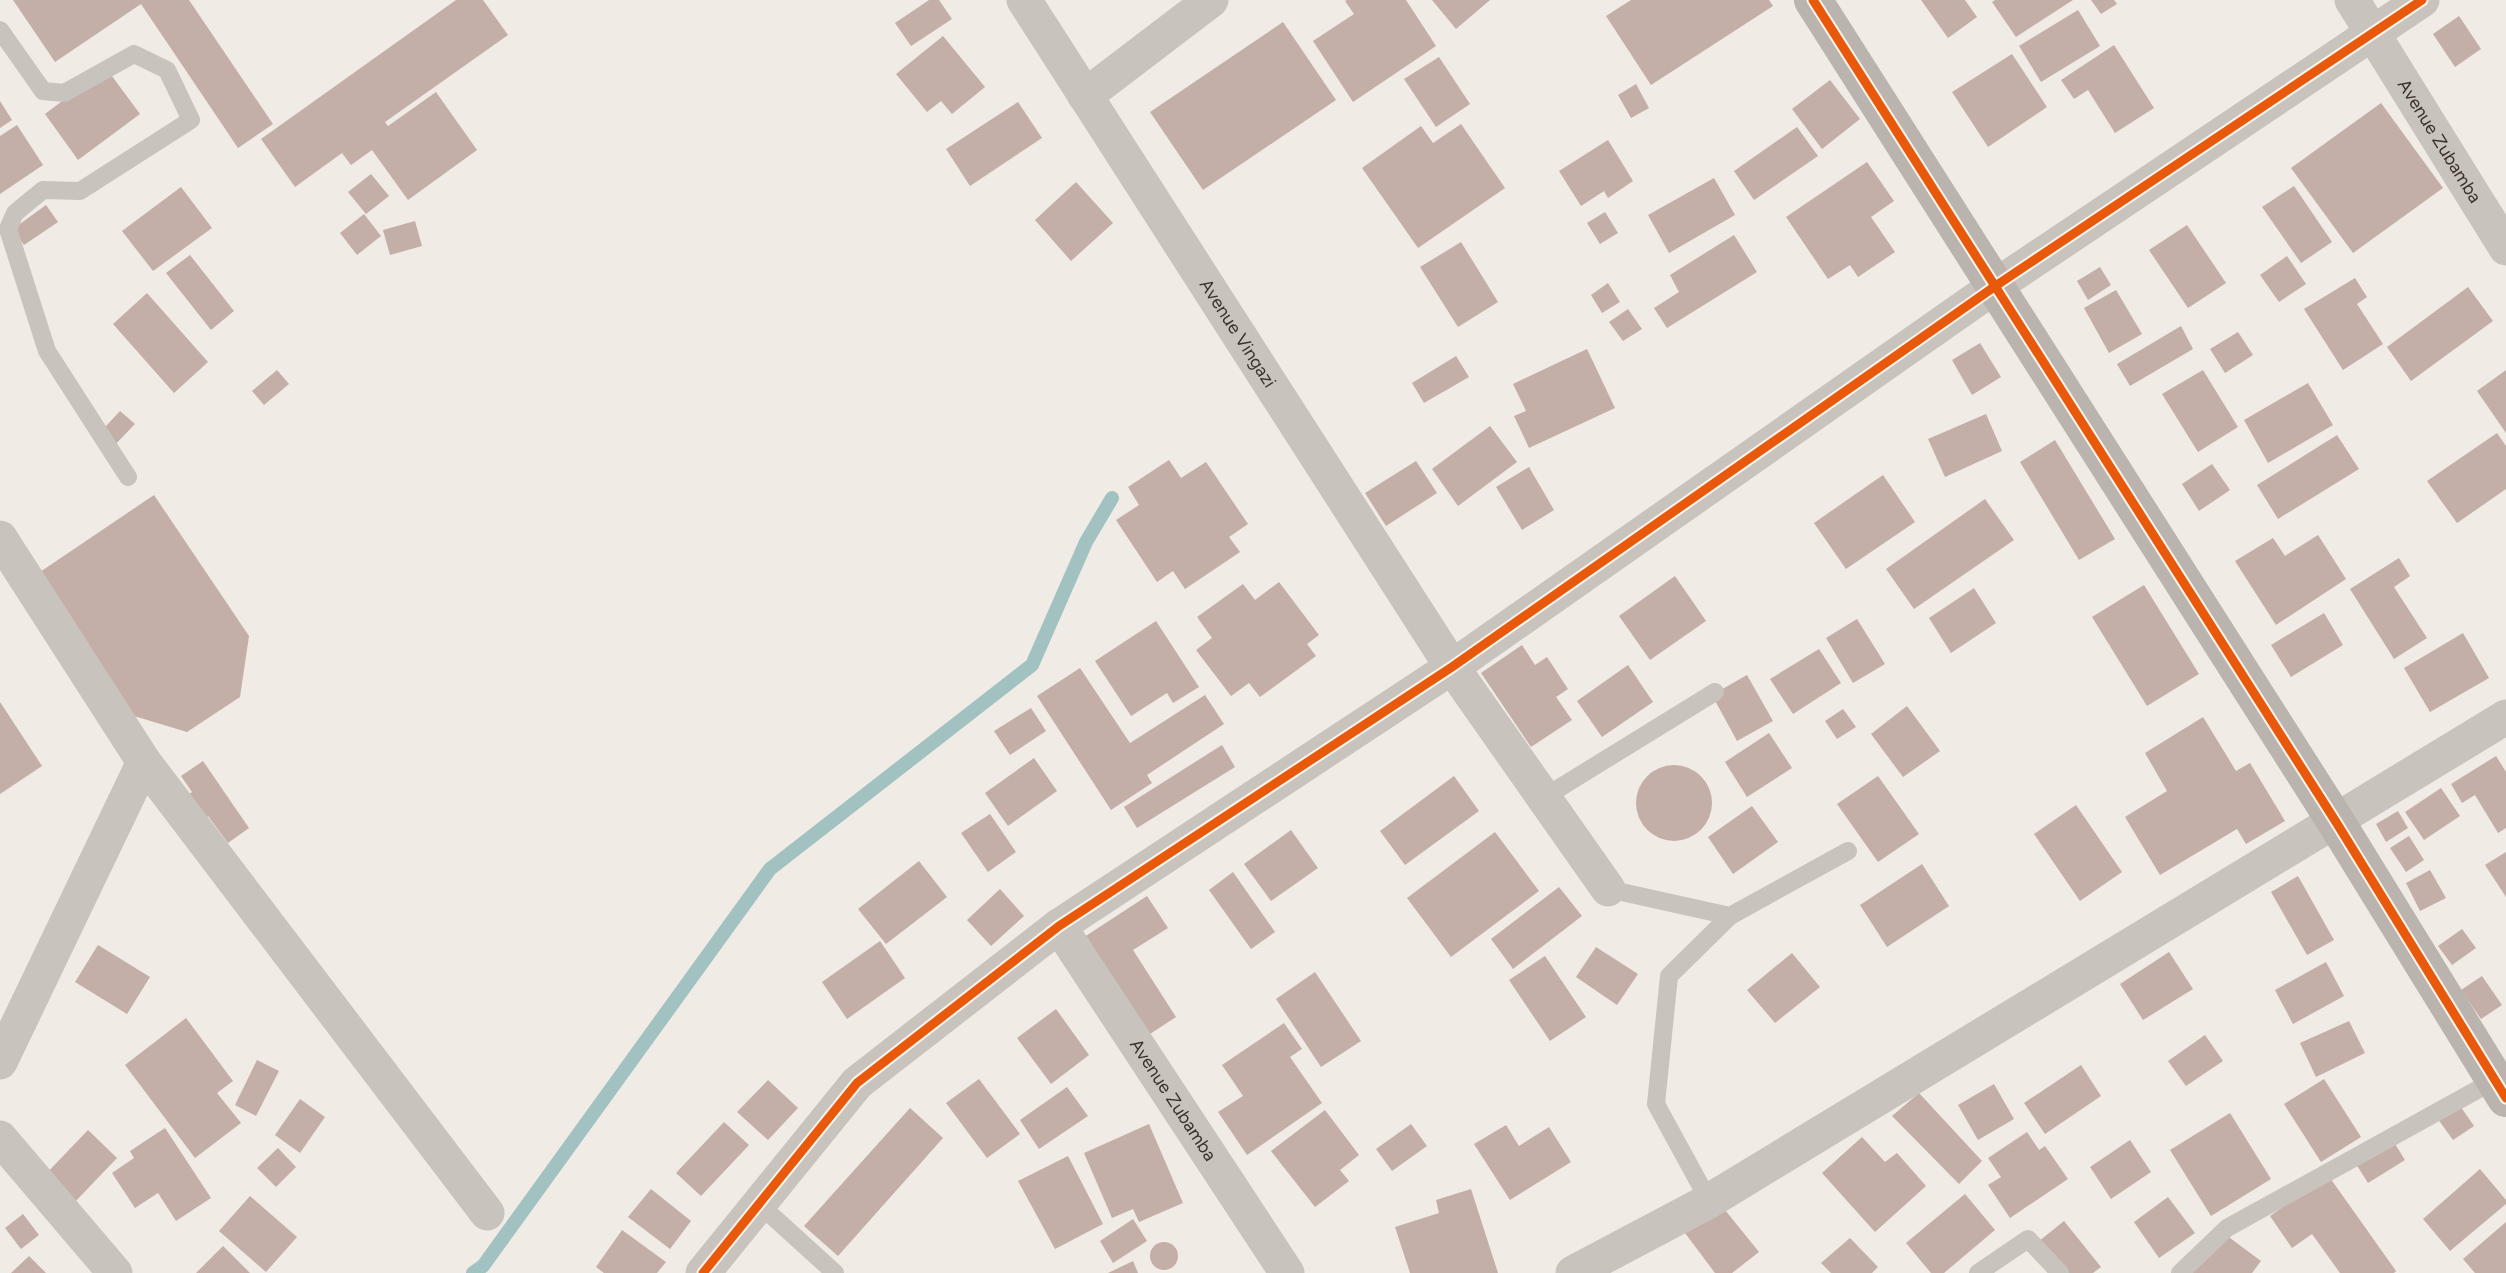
<svg xmlns="http://www.w3.org/2000/svg" width="2506" height="1273" viewBox="0 0 2506 1273" font-family="Figtree,sans-serif">
<style>
.lines{fill:none;stroke-linecap:round;stroke-linejoin:round}
.stream{stroke:#a1c2c1;stroke-width:14}
.building{fill:#c3afa7}
.lane{stroke:#c9c3be;stroke-width:18}
.street{stroke:#c9c3be;stroke-width:35}
.secondary{stroke:#bab3ae;stroke-width:38}
.cycleway-casing{stroke:#fbf5ee;stroke-width:13}
.cycleway{stroke:#e8590c;stroke-width:9}
.labels{text-anchor:middle;dominant-baseline:central;stroke-width:7;stroke-linejoin:round;paint-order:stroke}
.street-label{font-size:18px;fill:#3b302b;stroke:#fbf5ee}
</style>
<rect width="100%" height="100%" fill="#f0ebe5"/>
<g class="lines">
<path class="stream" d="M473,1273L483,1266L770,869L1032,665L1086,542L1112,498"/>
</g>
<g class="building">
<path d="M13,0H189L273,124L238,148L141,4L55,62Z"/>
<path d="M456,0H483L508,35L385,122L388,126L436,92L477,150L408,200L372,150L351,165L342,153L295,187L261,139Z"/>
<path d="M929,0H939L952,19L911,46L895,23Z"/>
<path d="M1347,0H1406L1436,46L1353,102L1313,41L1354,14L1345,1Z"/>
<path d="M1432,0H1490L1456,29Z"/>
<path d="M1631,0H1769L1773,6L1651,85L1606,16Z"/>
<path d="M1921,0H1965L1977,17L1948,38Z"/>
<path d="M1995,0H2073L2016,37L1992,2Z"/>
<path d="M2091,0H2114L2117,4L2101,14Z"/>
<path d="M2078,10L2100,46L2041,82L2019,46Z"/>
<path d="M2459,16L2481,49L2455,67L2433,34Z"/>
<path d="M1283,22L1336,100L1203,190L1150,112Z"/>
<path d="M943,36L985,87L952,114L941,101L927,112L896,74Z"/>
<path d="M2114,45L2154,108L2115,133L2088,90L2074,99L2061,80Z"/>
<path d="M2012,54L2047,107L1988,147L1952,92Z"/>
<path d="M1439,57L1470,104L1436,127L1404,79Z"/>
<path d="M106,68L140,114L78,160L45,114Z"/>
<path d="M1830,80L1860,119L1822,149L1792,109Z"/>
<path d="M1636,84L1649,108L1631,118L1618,95Z"/>
<path d="M0,101L12,120L0,128Z"/>
<path d="M1018,102L1042,138L970,186L946,149Z"/>
<path d="M2381,103L2443,188L2353,253L2291,168Z"/>
<path d="M1461,124L1505,188L1418,248L1362,168L1421,126L1433,143Z"/>
<path d="M17,125L43,165L0,194V136Z"/>
<path d="M1797,127L1818,156L1754,200L1734,171Z"/>
<path d="M1608,140L1633,181L1608,198L1604,191L1581,206L1559,171Z"/>
<path d="M1867,162L1894,201L1871,217L1895,252L1858,277L1850,265L1828,279L1786,217Z"/>
<path d="M371,174L389,196L366,214L348,192Z"/>
<path d="M1714,178L1735,215L1669,253L1648,215Z"/>
<path d="M1076,182L1113,223L1071,261L1035,220Z"/>
<path d="M2294,186L2332,242L2301,263L2262,207Z"/>
<path d="M181,187L212,228L153,271L122,231Z"/>
<path d="M46,205L58,222L24,245L13,229Z"/>
<path d="M1605,212L1618,233L1600,244L1587,223Z"/>
<path d="M364,214L381,236L357,255L340,233Z"/>
<path d="M415,221L422,246L390,255L383,230Z"/>
<path d="M2187,225L2226,283L2188,308L2149,250Z"/>
<path d="M1734,235L1757,272L1667,328L1654,308L1679,292L1670,275Z"/>
<path d="M1461,242L1498,302L1458,327L1420,267Z"/>
<path d="M190,255L234,311L211,330L166,273Z"/>
<path d="M2287,256L2306,284L2279,302L2260,275Z"/>
<path d="M2100,267L2111,285L2088,300L2077,281Z"/>
<path d="M2355,278L2367,297L2357,304L2383,344L2343,370L2304,309Z"/>
<path d="M1608,283L1620,302L1602,313L1591,295Z"/>
<path d="M2468,287L2493,321L2411,381L2387,347Z"/>
<path d="M2116,290L2142,334L2109,353L2084,308Z"/>
<path d="M147,293L208,362L174,393L113,324Z"/>
<path d="M1628,309L1642,329L1623,341L1609,322Z"/>
<path d="M2181,326L2193,349L2130,386L2117,364Z"/>
<path d="M2238,332L2253,355L2225,373L2210,349Z"/>
<path d="M1980,343L2001,377L1972,395L1952,360Z"/>
<path d="M1587,349L1615,408L1529,448L1514,416L1526,411L1513,384Z"/>
<path d="M1456,356L1469,377L1424,403L1412,383Z"/>
<path d="M277,370L289,384L264,405L252,391Z"/>
<path d="M2203,370L2238,427L2198,452L2162,394Z"/>
<path d="M2506,370V433L2477,391Z"/>
<path d="M2308,383L2333,425L2268,463L2244,420Z"/>
<path d="M120,411L135,424L109,451L95,438Z"/>
<path d="M1986,414L2002,451L1945,477L1928,439Z"/>
<path d="M1490,426L1517,462L1458,506L1432,469Z"/>
<path d="M2497,433L2506,446V489L2457,523L2427,481Z"/>
<path d="M2337,435L2359,469L2278,519L2257,485Z"/>
<path d="M2055,440L2115,539L2079,560L2020,462Z"/>
<path d="M1169,460L1181,478L1206,462L1248,524L1229,537L1240,552L1185,589L1173,571L1157,582L1116,520L1139,505L1128,487Z"/>
<path d="M1416,461L1437,493L1386,526L1365,493Z"/>
<path d="M2212,464L2230,490L2199,511L2182,484Z"/>
<path d="M1529,467L1554,510L1522,530L1496,487Z"/>
<path d="M1883,475L1915,522L1846,569L1814,523Z"/>
<path d="M154,495L249,636L240,697L187,732L134,716L40,572Z"/>
<path d="M1985,499L2014,540L1914,609L1886,569Z"/>
<path d="M2318,535L2346,579L2276,625L2235,561L2273,538L2285,556Z"/>
<path d="M2399,558L2410,576L2394,587L2427,638L2394,659L2350,589Z"/>
<path d="M1675,576L1706,621L1650,660L1619,616Z"/>
<path d="M1279,582L1319,635L1307,644L1316,656L1260,697L1249,683L1231,696L1196,650L1212,638L1197,617L1243,584L1255,600Z"/>
<path d="M2144,585L2199,674L2147,706L2092,617Z"/>
<path d="M1974,588L1996,623L1951,653L1929,618Z"/>
<path d="M2324,613L2343,645L2291,677L2271,645Z"/>
<path d="M1857,619L1885,664L1853,683L1826,638Z"/>
<path d="M1156,621L1199,687L1173,703L1167,693L1131,716L1095,661Z"/>
<path d="M2463,633L2489,678L2430,712L2404,668Z"/>
<path d="M1522,645L1535,665L1547,657L1568,689L1556,697L1572,720L1531,747L1481,673Z"/>
<path d="M1819,649L1841,683L1793,714L1770,679Z"/>
<path d="M1628,665L1653,702L1602,737L1577,701Z"/>
<path d="M1080,668L1130,743L1205,695L1224,724L1147,775L1152,783L1111,810L1037,696Z"/>
<path d="M1747,675L1773,721L1737,741L1712,695Z"/>
<path d="M0,702L42,766L0,794Z"/>
<path d="M1907,706L1940,751L1903,777L1871,734Z"/>
<path d="M1031,708L1046,731L1010,755L994,731Z"/>
<path d="M1843,709L1856,727L1837,739L1825,721Z"/>
<path d="M2203,717L2236,771L2250,763L2285,821L2246,844L2237,829L2160,875L2125,817L2167,791L2145,753Z"/>
<path d="M1769,733L1792,768L1747,797L1725,762Z"/>
<path d="M1222,745L1235,767L1137,828L1124,807Z"/>
<path d="M2496,756L2506,772V828L2498,833L2475,795L2462,803L2451,784Z"/>
<path d="M1034,758L1057,791L1008,826L985,793Z"/>
<path d="M203,761L249,828L228,843L208,816L196,824L180,800L192,792L181,776Z"/>
<circle cx="1674" cy="803" r="38"/>
<path d="M1454,776L1479,811L1405,865L1380,831Z"/>
<path d="M1878,776L1919,834L1878,862L1837,804Z"/>
<path d="M2441,788L2460,816L2424,840L2405,812Z"/>
<path d="M2076,805L2122,872L2080,901L2034,834Z"/>
<path d="M1752,806L1778,842L1733,874L1708,837Z"/>
<path d="M2398,811L2408,828L2386,842L2376,824Z"/>
<path d="M990,814L1016,852L988,872L961,833Z"/>
<path d="M1291,830L1318,868L1271,901L1244,864Z"/>
<path d="M1495,832L1539,891L1451,957L1407,898Z"/>
<path d="M2409,836L2424,860L2406,872L2390,848Z"/>
<path d="M2506,852V897L2485,865Z"/>
<path d="M919,861L947,897L886,944L858,909Z"/>
<path d="M1922,864L1949,906L1887,947L1860,905Z"/>
<path d="M2430,870L2446,898L2420,911L2406,883Z"/>
<path d="M1233,872L1275,932L1251,949L1209,890Z"/>
<path d="M2298,876L2334,940L2307,955L2271,892Z"/>
<path d="M1559,887L1582,916L1513,969L1491,939Z"/>
<path d="M1000,889L1024,916L991,946L967,920Z"/>
<path d="M1147,896L1168,928L1133,950L1176,1017L1136,1043L1072,945Z"/>
<path d="M2462,929L2476,948L2452,965L2438,946Z"/>
<path d="M880,941L905,978L847,1019L822,982Z"/>
<path d="M98,945L150,977L127,1014L75,982Z"/>
<path d="M1596,947L1638,974L1617,1005L1576,977Z"/>
<path d="M2169,952L2193,989L2143,1020L2120,984Z"/>
<path d="M1792,953L1820,987L1775,1023L1747,990Z"/>
<path d="M1545,956L1586,1017L1550,1041L1509,980Z"/>
<path d="M2326,962L2344,996L2293,1024L2275,990Z"/>
<path d="M1315,972L1361,1041L1321,1067L1276,999Z"/>
<path d="M2482,976L2502,1005L2481,1019L2461,990Z"/>
<path d="M1056,1009L1089,1055L1051,1084L1017,1038Z"/>
<path d="M186,1018L233,1081L217,1093L241,1123L195,1158L125,1065Z"/>
<path d="M2349,1021L2365,1053L2316,1077L2300,1043Z"/>
<path d="M1284,1023L1302,1049L1290,1057L1322,1103L1247,1155L1218,1112L1243,1096L1222,1065Z"/>
<path d="M2205,1035L2223,1061L2186,1086L2168,1061Z"/>
<path d="M257,1060L279,1071L256,1116L235,1105Z"/>
<path d="M2081,1065L2101,1096L2045,1134L2024,1103Z"/>
<path d="M979,1079L1020,1134L987,1158L946,1103Z"/>
<path d="M2324,1079L2361,1137L2321,1162L2284,1104Z"/>
<path d="M768,1080L798,1108L768,1140L737,1112Z"/>
<path d="M1994,1084L2014,1119L1978,1140L1958,1105Z"/>
<path d="M1067,1087L1088,1116L1039,1149L1020,1120Z"/>
<path d="M1919,1093L1982,1161L1959,1184L1892,1116Z"/>
<path d="M300,1099L325,1117L300,1153L275,1135Z"/>
<path d="M2456,1100L2474,1126L2453,1140L2435,1115Z"/>
<path d="M910,1108L943,1138L838,1256L804,1226Z"/>
<path d="M1325,1110L1359,1155L1340,1170L1349,1181L1315,1207L1271,1151Z"/>
<path d="M2230,1113L2271,1179L2211,1216L2170,1150Z"/>
<path d="M724,1122L749,1145L701,1196L676,1173Z"/>
<path d="M1149,1124L1183,1203L1139,1222L1133,1209L1112,1218L1084,1153Z"/>
<path d="M1411,1124L1427,1146L1392,1171L1376,1149Z"/>
<path d="M1506,1125L1519,1146L1549,1127L1571,1162L1510,1200L1474,1144Z"/>
<path d="M165,1128L211,1198L176,1221L158,1193L135,1208L112,1173L134,1158L130,1151Z"/>
<path d="M88,1130L117,1158L72,1205L43,1177Z"/>
<path d="M2027,1132L2039,1150L2045,1146L2068,1179L2010,1218L1988,1185L2001,1177L1988,1158Z"/>
<path d="M2390,1136L2405,1160L2368,1183L2353,1159Z"/>
<path d="M1862,1137L1885,1162L1897,1153L1926,1186L1875,1232L1822,1173Z"/>
<path d="M2130,1140L2151,1172L2111,1199L2090,1167Z"/>
<path d="M278,1148L296,1167L276,1187L257,1168Z"/>
<path d="M1068,1156L1103,1224L1055,1249L1018,1181Z"/>
<path d="M2480,1169L2506,1200V1204L2450,1251L2423,1219Z"/>
<path d="M2328,1175L2396,1271L2394,1273H2340L2312,1234L2292,1248L2270,1216Z"/>
<path d="M651,1189L691,1221L670,1249L628,1217Z"/>
<path d="M1471,1189L1498,1273H1410L1395,1227L1439,1213L1436,1200Z"/>
<path d="M1965,1194L1995,1230L1944,1273H1931L1906,1243Z"/>
<path d="M250,1196L297,1237L266,1272L219,1231Z"/>
<path d="M2168,1197L2195,1233L2159,1258L2134,1222Z"/>
<path d="M1721,1205L1759,1252L1732,1273H1715L1685,1233Z"/>
<path d="M23,1214L39,1235L21,1249L5,1228Z"/>
<path d="M1133,1219L1147,1241L1113,1263L1100,1241Z"/>
<path d="M2064,1221L2101,1267L2093,1273H2062L2038,1242Z"/>
<path d="M2506,1222V1273H2475L2463,1259Z"/>
<path d="M622,1230L666,1262L657,1273H604L596,1267Z"/>
<path d="M2222,1232L2261,1261L2252,1273H2191Z"/>
<path d="M1850,1238L1878,1267L1872,1273H1831L1821,1263Z"/>
<circle cx="1164" cy="1256" r="14"/>
<path d="M223,1246L250,1273H196Z"/>
<path d="M29,1256L46,1273H11Z"/>
<path d="M1133,1261L1138,1273H1108Z"/>
</g>
<g class="lines">
<g class="lane">
<path d="M0,30L43,91L64,93L134,54L167,70L191,120L80,191L43,190L15,213L8,229L47,351L128,477"/>
<path d="M1543,798L1715,692"/>
<path d="M1608,889L1730,916L1848,851"/>
<path d="M1709,1201L1656,1104L1669,976L1730,916"/>
<path d="M759,1204L835,1273"/>
<path d="M1978,1273L2028,1239L2060,1273"/>
<path d="M2180,1273L2227,1228L2495,1080"/>
</g>
<g class="street">
<path id="s1" d="M1024,0L1452,667L1608,889"/>
<path id="s2" d="M2352,0L2506,248"/>
<path d="M1085,96L1211,0"/>
<path d="M0,538L144,762L487,1213"/>
<path id="s3" d="M1059,926L1287,1273"/>
<path d="M0,1062L144,762"/>
<path d="M0,1138L115,1273"/>
<path d="M703,1273L857,1083L1059,926L1452,667L1994,287L2422,0"/>
<path d="M1573,1273L1709,1201L2506,717"/>
</g>
<path class="secondary" d="M1813,0L2336,822L2506,1098"/>
<g class="cycleway-casing">
<g id="cycleway">
<path d="M1813,0L2336,822L2506,1098"/>
<path d="M703,1273L857,1083L1059,926L1452,667L1994,287L2422,0"/>
</g>
</g>
<use href="#cycleway" class="cycleway"/>
</g>
<g class="labels">
<g class="street-label">
<text stroke="none"><textPath href="#s2" startOffset="166">Avenue Zubamba</textPath></text>
<text stroke="none"><textPath href="#s1" startOffset="396">Avenue Vingazi</textPath></text>
<text stroke="none"><textPath href="#s3" startOffset="208">Avenue Zubamba</textPath></text>
</g>
</g>
</svg>
